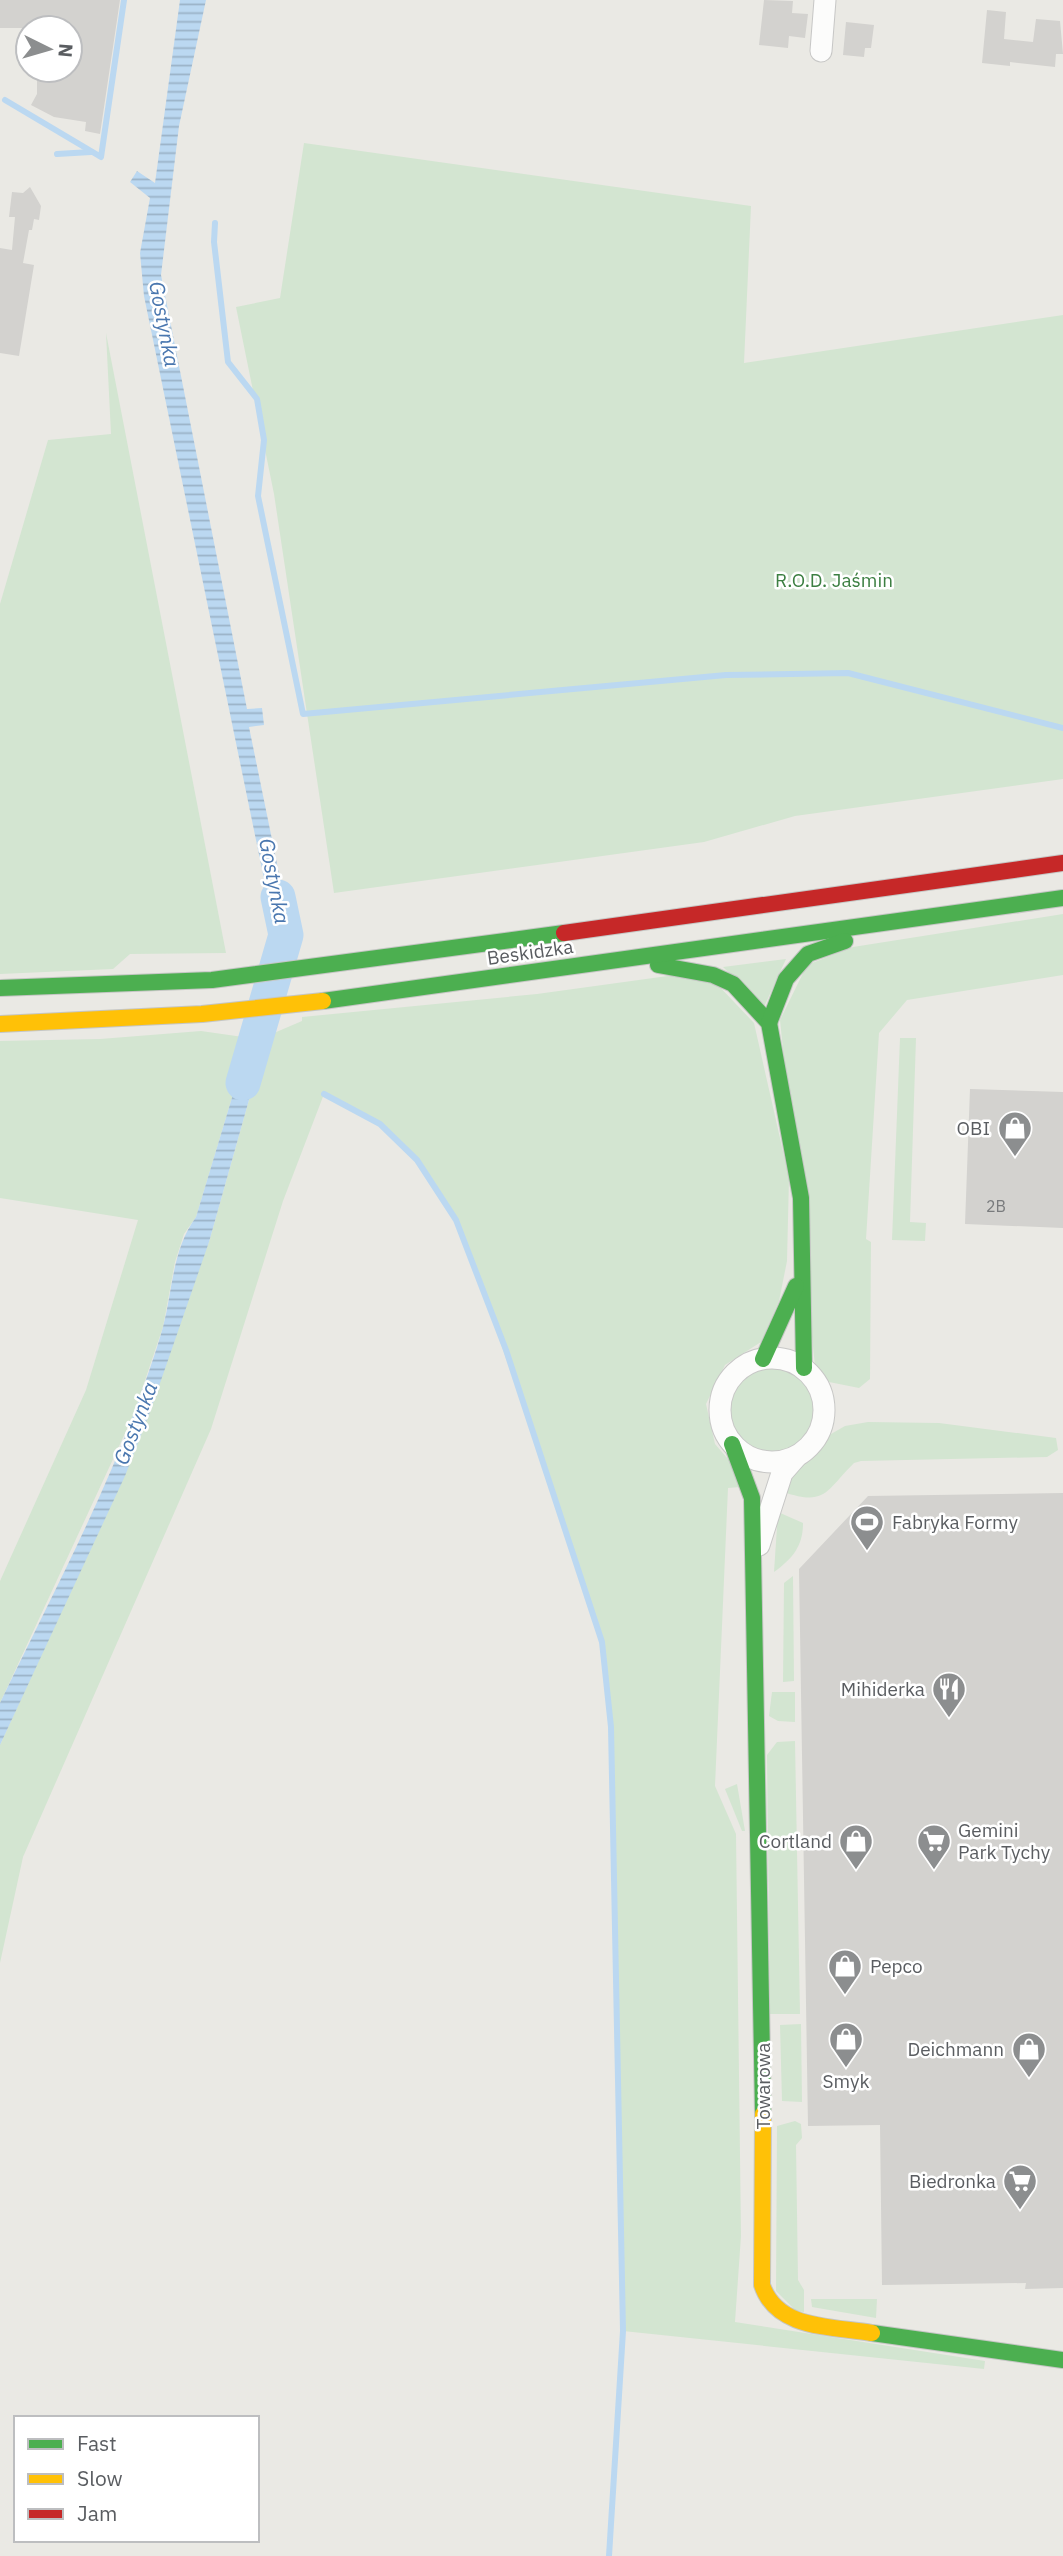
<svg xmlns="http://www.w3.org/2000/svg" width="1063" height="2556" viewBox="0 0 1063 2556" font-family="'IBM Plex Sans',sans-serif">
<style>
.green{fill:#d3e5d1}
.water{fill:url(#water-rules)}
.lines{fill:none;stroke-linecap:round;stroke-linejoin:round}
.stream{stroke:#bbd8f1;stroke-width:6}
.river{stroke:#bbd8f1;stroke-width:35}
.building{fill:#d3d2cf}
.street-casing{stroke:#c7c7c6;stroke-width:23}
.fast-casing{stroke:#c5c6c4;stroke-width:18}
.slow-casing{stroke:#c5c6c4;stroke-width:18}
.jam-casing{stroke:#c5c6c4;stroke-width:18}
.street{stroke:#fcfcfb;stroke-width:21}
.fast{stroke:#4caf50;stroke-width:16}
.slow{stroke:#ffc107;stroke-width:16}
.jam{stroke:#c62828;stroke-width:16}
.labels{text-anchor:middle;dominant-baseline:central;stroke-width:5;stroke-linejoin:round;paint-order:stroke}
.number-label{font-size:16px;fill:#797b7d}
.park-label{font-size:19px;fill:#3c7f42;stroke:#fff}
.street-label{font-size:19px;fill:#5a5d61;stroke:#fff}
.poi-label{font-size:19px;fill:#5a5d61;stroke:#fff;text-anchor:end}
.water-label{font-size:21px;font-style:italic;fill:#4a77af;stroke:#fff}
</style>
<defs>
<pattern id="water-rules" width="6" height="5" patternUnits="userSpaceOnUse" patternTransform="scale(1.75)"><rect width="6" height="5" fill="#bbd8f1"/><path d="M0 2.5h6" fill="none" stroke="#9bb2c7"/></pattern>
</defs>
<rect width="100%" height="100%" fill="#eae9e4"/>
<g class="green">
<path d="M304,143L751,206L744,363L1063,315V779L795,816L704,842L334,893L274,494L236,307L280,298Z"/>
<path d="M106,333L226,953L130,954L113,969L0,974V604L48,440L111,434Z"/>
<path d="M1063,914V975L907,1000L879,1033L866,1239L871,1242L870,1379L859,1388L829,1382L815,1366L780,1020L807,965L853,947Z"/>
<path d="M786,959L764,1007L723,967Z"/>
<path d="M675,975L716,983L754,1023L789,1178L787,1261L779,1301L761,1342L725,1365L706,1404L715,1444L734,1466L740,1487L728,1488L715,1786L736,1834L741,2236L735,2322L985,2361L984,2369L623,2331L611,1727L602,1642L527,1416L456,1220L417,1160L380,1124L324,1094L283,1201L211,1429L23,1857L0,1963V1745L56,1622L209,1242L267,1036L302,1021V1017L537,994Z"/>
<path d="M201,1031L250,1038L196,1217L184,1234L175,1262L163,1327L133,1416L0,1703V1581L86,1390L138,1220L0,1198V1041L100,1039Z"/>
<path d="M900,1038H916L910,1222L926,1223L925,1241L892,1240Z"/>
<circle cx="770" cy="1410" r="44"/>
<path d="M868,1422L939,1423L1056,1438L1058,1450L1047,1457L861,1461L854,1463C825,1492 826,1506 783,1492L794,1471L820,1449L831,1434L845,1426Z"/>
<path d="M778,1512L803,1523C803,1546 793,1558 774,1572Z"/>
<path d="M793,1576L794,1681L783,1682L784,1583Z"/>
<path d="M772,1692H795V1722L778,1721L769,1716Z"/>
<path d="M795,1741L800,2014H770L767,1755L777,1742Z"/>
<path d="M737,1784L745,1831H742L725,1789Z"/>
<path d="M801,2024L802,2102L782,2101L780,2025Z"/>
<path d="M795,2121L801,2124L802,2138L796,2145L798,2280L804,2290V2312L796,2311L776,2291L777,2126Z"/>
<path d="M811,2299H877L876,2318L812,2307Z"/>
</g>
<g class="water">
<path d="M180,0H206L179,126L161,275L247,709L262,708L264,725L249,727L293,942H277L144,296L140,253L150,198L130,182L137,171L155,183Z"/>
<path d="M267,1036L209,1242L150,1412L125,1476L0,1745V1703C45,1609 98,1510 134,1413C144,1385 155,1356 163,1327C173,1289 172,1250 196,1217L250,1038Z"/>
</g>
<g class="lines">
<g class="stream">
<path d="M5,100L101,157L124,0"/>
<path d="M57,154L91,152"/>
<path d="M215,223L214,242L228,362L257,399L264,440L258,496L303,714L726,675L848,673L1063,728"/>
<path d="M324,1094L380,1124L417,1160L456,1220L506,1350L602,1642L611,1727L623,2331L609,2556"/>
</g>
<path class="river" d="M243,1083L286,935L278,897"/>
</g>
<g class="building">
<path d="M0,0H120L100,134L85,131L86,122L54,117L31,105L37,94V70H70V28H0Z"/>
<path d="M764,0L793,1L792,13L808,14L805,38L789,36L788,48L759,45Z"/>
<path d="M987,10L1006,12L1004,39L1033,42L1036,19L1060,21L1063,54H1056L1055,67L1010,62V66L982,63Z"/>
<path d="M846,22L874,25L871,48H865L864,57L843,55Z"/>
<path d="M30,187L41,206L39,220L34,219L32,230H29L23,263L34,265L19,356L0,353V248L12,250L15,217H9L12,192L23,193Z"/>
<path d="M970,1089L1063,1092V1228L965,1224Z"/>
<path d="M1063,1493V2288L1025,2289L1026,2283L882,2285L880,2125L808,2126L799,1569L868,1496Z"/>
</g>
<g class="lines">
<g class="street-casing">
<g id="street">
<path d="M821,51L825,0"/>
<circle cx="772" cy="1410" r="52"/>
<path d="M759,1545L782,1473L796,1457"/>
</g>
</g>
<g class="fast-casing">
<g id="fast">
<path d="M658,965L713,975L733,984L769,1023L801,1198L804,1368"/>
<path d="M0,988L212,980L564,933"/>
<path d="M323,1001L1063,898"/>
<path d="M769,1023L786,979L808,954L845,941"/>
<path d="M763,1359L796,1286"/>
<path d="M732,1444L752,1498L763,2114"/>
<path d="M872,2333L1063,2360"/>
</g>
</g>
<g class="slow-casing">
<g id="slow">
<path d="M0,1024L202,1014L323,1001"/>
<path d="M763,2114L762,2285C777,2330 832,2326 872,2333"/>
</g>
</g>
<g class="jam-casing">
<path id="jam" d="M564,933L1063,863"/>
</g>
<use href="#street" class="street"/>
<use href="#fast" class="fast"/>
<use href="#slow" class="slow"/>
<use href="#jam" class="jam"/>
</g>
<defs>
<g id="shop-pin" transform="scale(1.75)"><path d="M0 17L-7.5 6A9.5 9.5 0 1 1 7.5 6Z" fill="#8c8e8f" stroke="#fff"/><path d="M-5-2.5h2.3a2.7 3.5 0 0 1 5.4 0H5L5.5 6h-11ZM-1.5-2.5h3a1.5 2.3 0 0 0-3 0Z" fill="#fff"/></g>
<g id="stadium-pin" transform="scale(1.75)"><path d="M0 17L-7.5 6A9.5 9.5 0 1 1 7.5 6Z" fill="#8c8e8f" stroke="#fff"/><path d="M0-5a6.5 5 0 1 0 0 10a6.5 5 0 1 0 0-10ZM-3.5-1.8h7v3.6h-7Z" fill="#fff"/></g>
<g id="restaurant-pin" transform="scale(1.75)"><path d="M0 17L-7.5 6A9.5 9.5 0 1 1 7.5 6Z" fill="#8c8e8f" stroke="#fff"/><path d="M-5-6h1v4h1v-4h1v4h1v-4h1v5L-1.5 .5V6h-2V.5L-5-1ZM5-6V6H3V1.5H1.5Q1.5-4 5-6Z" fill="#fff"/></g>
<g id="supermarket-pin" transform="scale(1.75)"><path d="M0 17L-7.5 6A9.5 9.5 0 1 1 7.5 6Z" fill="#8c8e8f" stroke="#fff"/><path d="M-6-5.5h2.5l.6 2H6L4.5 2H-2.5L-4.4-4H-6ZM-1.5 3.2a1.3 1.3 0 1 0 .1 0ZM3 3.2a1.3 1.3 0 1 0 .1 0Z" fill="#fff"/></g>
</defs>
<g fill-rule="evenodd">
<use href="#shop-pin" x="1015" y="1128"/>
<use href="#stadium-pin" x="867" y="1522"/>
<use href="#restaurant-pin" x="949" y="1689"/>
<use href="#shop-pin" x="856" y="1841"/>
<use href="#supermarket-pin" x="934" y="1841"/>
<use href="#shop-pin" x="845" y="1966"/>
<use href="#shop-pin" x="846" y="2039"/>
<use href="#shop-pin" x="1029" y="2049"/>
<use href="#supermarket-pin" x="1020" y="2181"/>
</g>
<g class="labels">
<g class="number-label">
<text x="996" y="1206">2B</text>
</g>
<g class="park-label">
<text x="834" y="580">R.O.D. Jaśmin</text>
</g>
<g class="street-label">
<text transform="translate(530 952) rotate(-8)">Beskidzka</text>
<text transform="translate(763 2086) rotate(-90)">Towarowa</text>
</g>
<g class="poi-label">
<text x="990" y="1128">OBI</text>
<text x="892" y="1522" text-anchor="start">Fabryka Formy</text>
<text x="925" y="1689">Mihiderka</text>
<text x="958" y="1830" text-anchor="start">Gemini<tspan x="958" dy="22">Park Tychy</tspan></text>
<text x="832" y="1841">Cortland</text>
<text x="870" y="1966" text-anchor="start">Pepco</text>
<text x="1004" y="2049">Deichmann</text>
<text x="846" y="2081" text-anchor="middle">Smyk</text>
<text x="996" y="2181">Biedronka</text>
</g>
<g class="water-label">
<text transform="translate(165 324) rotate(79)">Gostynka</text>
<text transform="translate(275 881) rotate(79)">Gostynka</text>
<text transform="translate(135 1423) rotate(-69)">Gostynka</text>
</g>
</g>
<rect x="14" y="2416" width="245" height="126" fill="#ffffff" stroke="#bdbec0" stroke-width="2"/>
<rect x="28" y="2439" width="35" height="10" fill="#4caf50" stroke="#bdbec0" stroke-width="2"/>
<text x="77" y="2451" font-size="21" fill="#5a5d61">Fast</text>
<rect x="28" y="2474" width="35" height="10" fill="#ffc107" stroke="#bdbec0" stroke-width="2"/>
<text x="77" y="2486" font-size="21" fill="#5a5d61">Slow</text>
<rect x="28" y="2509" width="35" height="10" fill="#c62828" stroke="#bdbec0" stroke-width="2"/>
<text x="77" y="2521" font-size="21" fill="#5a5d61">Jam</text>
<g transform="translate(49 49) rotate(95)"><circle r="33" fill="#ffffff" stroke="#bdbec0" stroke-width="2"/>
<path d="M0-5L12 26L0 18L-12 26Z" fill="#8c8e8f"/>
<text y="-10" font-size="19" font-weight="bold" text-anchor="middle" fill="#5a5d61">N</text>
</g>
</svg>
